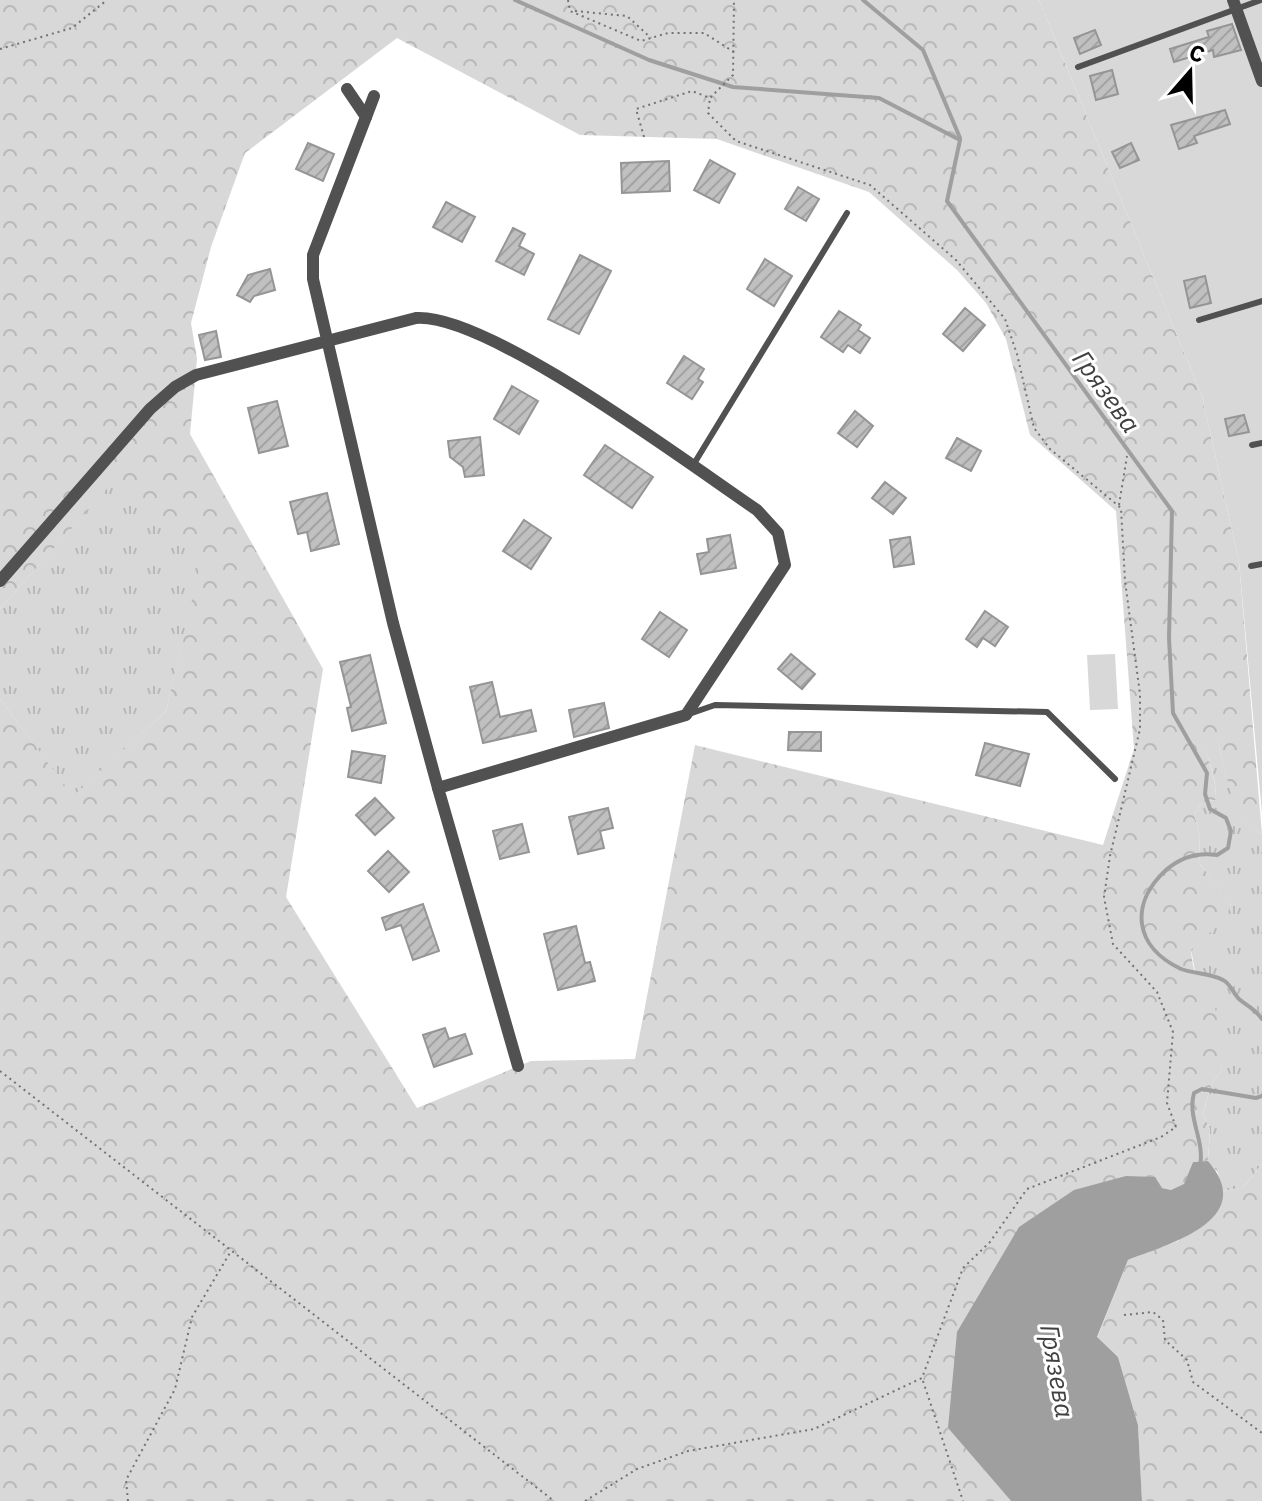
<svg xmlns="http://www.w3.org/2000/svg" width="1262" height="1501" viewBox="0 0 1262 1501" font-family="'IBM Plex Sans',sans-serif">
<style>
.grass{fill:url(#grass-tufts)}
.forest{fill:url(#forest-crowns);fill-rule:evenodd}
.garden{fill:#d8d8d8}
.water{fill:#9f9f9f}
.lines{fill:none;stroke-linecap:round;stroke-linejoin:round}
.stream{stroke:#9f9f9f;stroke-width:4}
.building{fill:url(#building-hatch);stroke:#959595;stroke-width:2}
.path{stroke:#737373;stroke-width:2;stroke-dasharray:2 4;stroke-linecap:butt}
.lane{stroke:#515151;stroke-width:6}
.street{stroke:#515151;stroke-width:12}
.labels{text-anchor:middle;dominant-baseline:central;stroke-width:6;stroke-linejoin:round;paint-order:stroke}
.water-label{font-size:26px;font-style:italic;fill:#404040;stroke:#fff}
</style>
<defs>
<pattern id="grass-tufts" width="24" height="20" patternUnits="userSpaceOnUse" patternTransform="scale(2)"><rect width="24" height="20" fill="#d8d8d8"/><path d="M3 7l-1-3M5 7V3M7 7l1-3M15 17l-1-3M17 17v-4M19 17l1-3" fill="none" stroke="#b8b8b8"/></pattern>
<pattern id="forest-crowns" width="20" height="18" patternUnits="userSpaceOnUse" patternTransform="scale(2)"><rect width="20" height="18" fill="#d8d8d8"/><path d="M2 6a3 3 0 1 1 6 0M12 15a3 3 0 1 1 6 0" fill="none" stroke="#b8b8b8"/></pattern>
<pattern id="building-hatch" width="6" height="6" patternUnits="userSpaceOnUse" patternTransform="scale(2)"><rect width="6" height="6" fill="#c0c0c0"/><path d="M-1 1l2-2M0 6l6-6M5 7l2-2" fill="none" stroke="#a3a3a3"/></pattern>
</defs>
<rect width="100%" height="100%" fill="#fff"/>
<g class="grass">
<path d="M119,474L201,565L166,711L73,797L0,699V609Z"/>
<path d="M1203,738L1218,740C1225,774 1233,813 1262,834V1164L1243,1188L1221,1191L1218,1173L1208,1161L1210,1129L1203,1114L1211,1084L1222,1071L1215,1009L1197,982L1191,949L1231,904L1200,864L1199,831L1194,815L1202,802L1216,800C1217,779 1207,759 1203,738Z"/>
</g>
<g class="forest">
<path d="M0,0H1039L1202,396L1239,562L1262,834C1231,812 1226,776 1218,741L1204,739C1207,760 1217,780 1216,800L1202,802L1194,815L1199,831L1200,864L1231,903L1226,919L1191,949C1193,979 1201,983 1214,1007C1222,1023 1221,1053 1222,1071L1211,1084L1203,1114L1210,1129L1208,1161L1193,1162L1184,1185L1171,1190L1162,1188L948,1428L1011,1501H0V699L73,796L166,711L200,565L119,475L0,609ZM397,38L580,135L717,139L869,192L957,270L986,303L1006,339L1030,435L1116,511L1134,749L1103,845L695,745L635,1059L531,1061L417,1108L286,897L323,669L190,434L197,359L191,323L211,247L245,153Z"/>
<path d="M1262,1164V1501H1142L1138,1425L1118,1357L1097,1338L1128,1260L1178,1241L1221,1203V1191L1243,1188Z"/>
</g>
<g class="garden">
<path d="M1039,0H1262V814L1239,562L1202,396Z"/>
<path d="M1115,654L1118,709L1090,710L1087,655Z"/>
</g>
<path class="water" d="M1208,1161C1259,1220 1168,1244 1128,1260L1097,1337L1118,1357L1138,1425L1142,1501H1011L948,1428L957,1332L1019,1227L1074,1190L1126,1176L1155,1177L1162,1188L1171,1190L1184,1184L1193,1162Z"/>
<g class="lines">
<g class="stream">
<path d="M515,0L649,60L733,87L879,98L960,140L947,201L1172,511L1169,638L1173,713L1207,773L1205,794L1210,809L1226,818L1231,831L1228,848L1217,855C1197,852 1181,857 1166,870C1129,904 1134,947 1181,969C1194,974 1211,973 1223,980C1230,983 1233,993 1239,999C1247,1006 1255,1009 1262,1019"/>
<path d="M863,0L923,50L960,138"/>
<path d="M1200,1166C1205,1140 1187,1118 1194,1093L1202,1089L1256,1098L1262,1096"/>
</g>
</g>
<g class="building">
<path d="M1232,24L1241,50L1214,57L1213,50L1174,62L1170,49L1209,37L1207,31Z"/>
<path d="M1095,30L1101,45L1080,54L1074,38Z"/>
<path d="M1112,70L1118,94L1096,100L1090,76Z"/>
<path d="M1225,110L1230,124L1194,136L1197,143L1179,149L1171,125Z"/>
<path d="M308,143L334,154L323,181L296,169Z"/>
<path d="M1131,143L1139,160L1120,168L1112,152Z"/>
<path d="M710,160L735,174L719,203L694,190Z"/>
<path d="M669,161L670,191L622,193L621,163Z"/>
<path d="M798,187L819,199L806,221L785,209Z"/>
<path d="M446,202L475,217L462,242L433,227Z"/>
<path d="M513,228L525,234L519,246L534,254L524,275L496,261Z"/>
<path d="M580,255L611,271L579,334L548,319Z"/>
<path d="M765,259L792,276L774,306L747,289Z"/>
<path d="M270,269L275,290L254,296L250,302L237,295L248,275Z"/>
<path d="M1205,276L1211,303L1190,308L1184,281Z"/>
<path d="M965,308L985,325L963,351L943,334Z"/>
<path d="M839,311L861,325L858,330L870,338L860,353L848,345L843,352L821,337Z"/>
<path d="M216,331L221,357L205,360L199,335Z"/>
<path d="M684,356L704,369L698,379L703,382L692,399L667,383Z"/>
<path d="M512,386L538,401L519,434L494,419Z"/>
<path d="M277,401L288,446L259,453L248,408Z"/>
<path d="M855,411L873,426L857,447L838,433Z"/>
<path d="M1244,415L1249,432L1229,436L1225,419Z"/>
<path d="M480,437L484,475L465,477L463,467L450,457L448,441Z"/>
<path d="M957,438L981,451L971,471L946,458Z"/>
<path d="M605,445L653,477L632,508L584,475Z"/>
<path d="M885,482L906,498L893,514L872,498Z"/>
<path d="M327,493L339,544L311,551L307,532L298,534L290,502Z"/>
<path d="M524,520L551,538L531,569L503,551Z"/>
<path d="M730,535L736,568L701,574L697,554L709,552L707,539Z"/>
<path d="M910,537L914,564L894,567L890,540Z"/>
<path d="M985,611L1008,627L995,646L983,638L977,647L966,639Z"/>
<path d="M660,612L687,630L669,657L642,639Z"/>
<path d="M791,654L815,674L802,689L778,669Z"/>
<path d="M370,655L386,723L352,731L347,708L351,707L340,662Z"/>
<path d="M492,682L500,717L531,710L536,731L483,743L470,687Z"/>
<path d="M604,703L609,728L574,737L569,710Z"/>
<path d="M789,732H821V751L788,750Z"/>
<path d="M985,743L1029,754L1020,786L976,775Z"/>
<path d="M352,751L385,756L381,783L348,777Z"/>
<path d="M375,798L394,818L375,835L356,815Z"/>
<path d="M608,808L613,828L600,831L604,848L578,854L569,817Z"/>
<path d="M522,824L529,852L500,859L493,831Z"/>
<path d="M388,851L409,872L389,892L368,871Z"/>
<path d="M423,904L439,951L413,960L401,925L386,930L382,918Z"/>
<path d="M576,926L585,963L590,962L595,981L558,990L544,934Z"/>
<path d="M445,1028L449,1039L465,1034L472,1054L434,1067L423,1035Z"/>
</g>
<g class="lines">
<g class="path">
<path d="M568,0L570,11L641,41L668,33H704L734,52"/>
<path d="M575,11L627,16L651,38"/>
<path d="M0,49L72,28L107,0"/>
<path d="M644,137L636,109L692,91L710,98L733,75L734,0"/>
<path d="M1119,505L1127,456"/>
<path d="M0,1071L554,1501"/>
<path d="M1124,1315L1153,1312L1163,1320L1165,1340L1187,1360L1193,1382L1262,1433"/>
<path d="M923,1381L963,1501"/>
<path d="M128,1501L126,1480L175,1389L192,1317L231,1251"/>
<path d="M585,1501L637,1469L688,1451L814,1429L922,1378L963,1268L990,1242L1027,1189L1161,1137L1176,1127L1167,1103L1173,1032L1157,992L1113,944L1104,897L1110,856L1140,729V694L1125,581L1121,508L1050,449L1034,428L1017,354L1005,319L956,260L870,185L736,141L708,113L710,98"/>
</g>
<g class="lane">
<path d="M1078,67L1261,0"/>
<path d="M1199,320L1262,301"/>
<path d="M1252,445L1262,443"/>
<path d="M692,467L847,213"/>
<path d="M1251,566L1262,564"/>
<path d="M689,714L715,705L1047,712L1115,779"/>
</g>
<g class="street">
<path d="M1233,0L1262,81"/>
<path d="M347,89L366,117L313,255V279L393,623L438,788"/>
<path d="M366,117L374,96"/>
<path d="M0,581L150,409L175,387L196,375L416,318C488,313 690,465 757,510L778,533L785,565L686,715L438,788L518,1066"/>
</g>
</g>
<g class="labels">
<g class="water-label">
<text transform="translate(1107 391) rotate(54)">Грязева</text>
<text transform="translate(1058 1371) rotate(80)">Грязева</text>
</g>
</g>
<g transform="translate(1190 72) rotate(20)" stroke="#ffffff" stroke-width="6" paint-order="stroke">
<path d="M0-6L14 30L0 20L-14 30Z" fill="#000000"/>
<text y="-12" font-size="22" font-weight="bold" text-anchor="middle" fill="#000000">С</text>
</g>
</svg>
